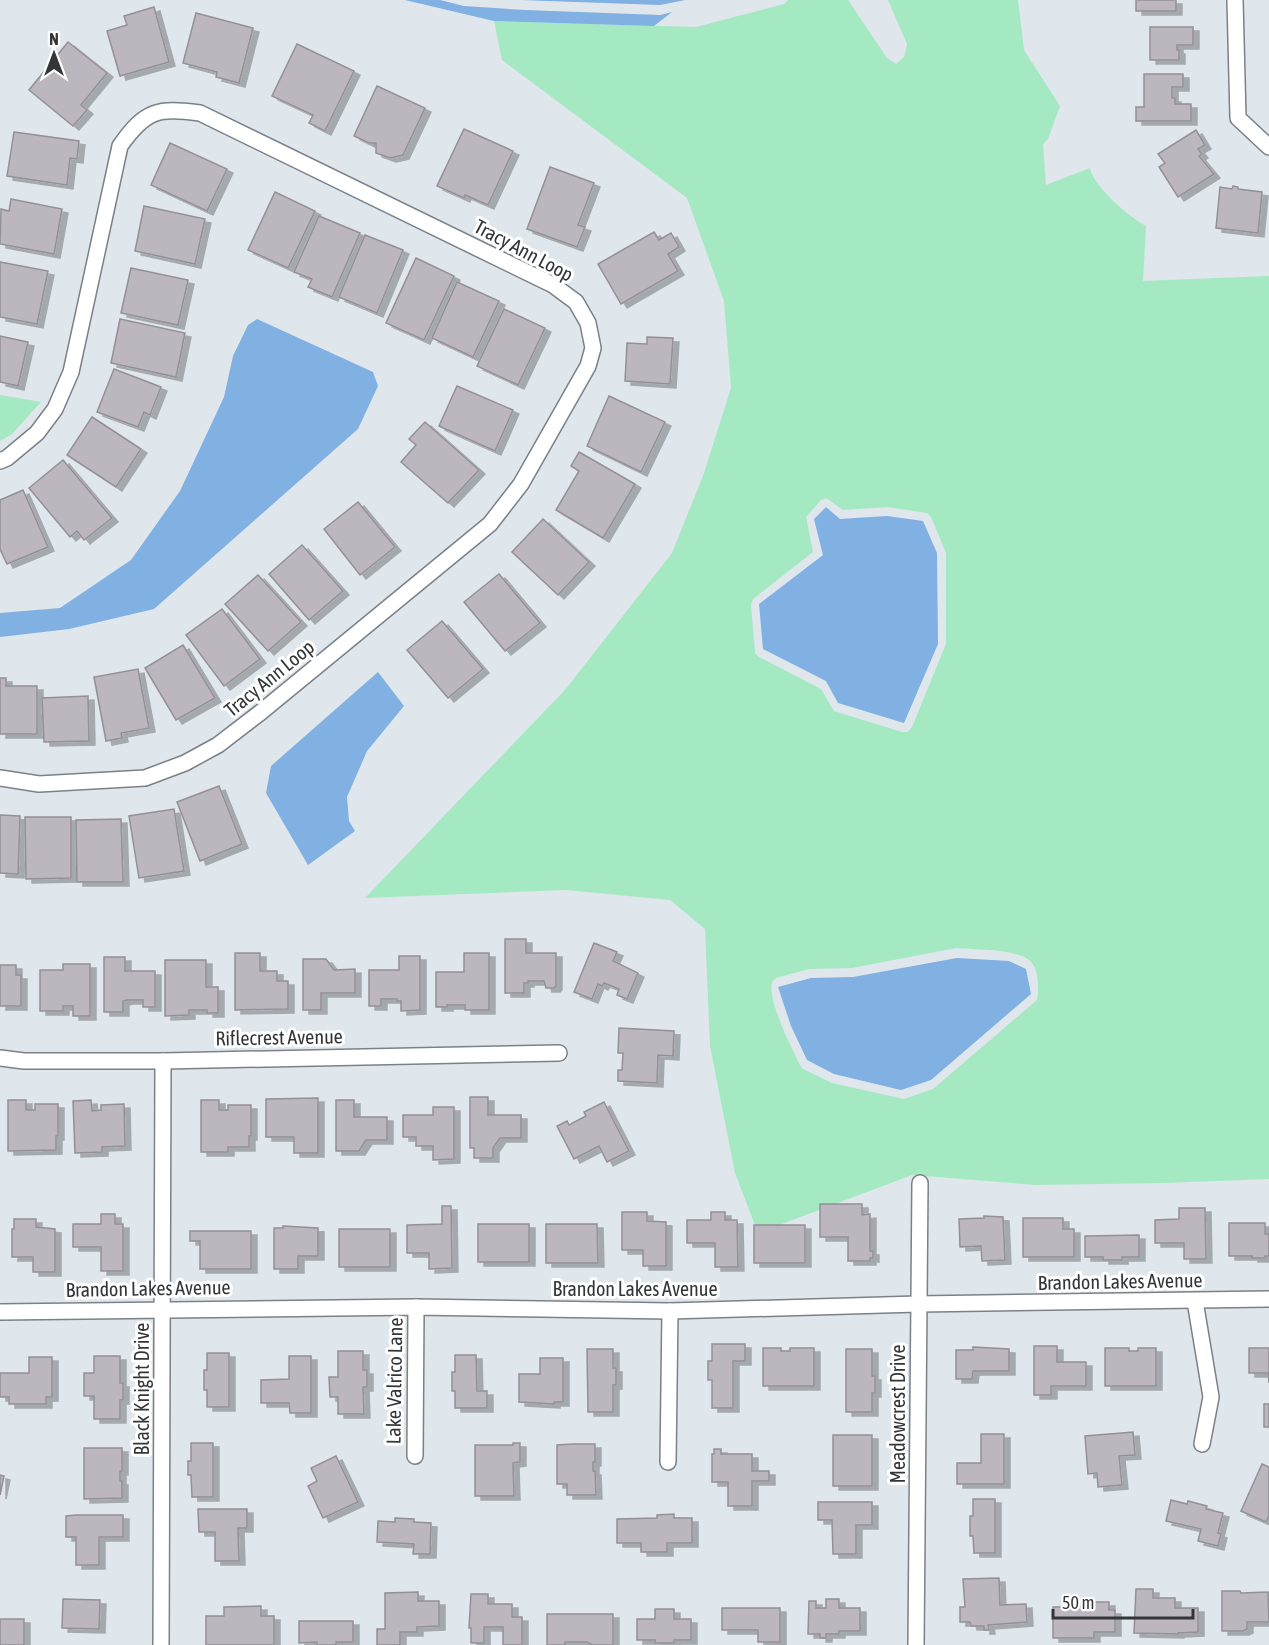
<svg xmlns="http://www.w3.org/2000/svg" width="1269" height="1645" viewBox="0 0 1269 1645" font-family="'Asap Condensed',sans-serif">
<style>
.green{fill:#a5e9c2;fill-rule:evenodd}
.water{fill:#81b0e2}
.building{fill:#bcb7bf;stroke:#949097;stroke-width:1.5;filter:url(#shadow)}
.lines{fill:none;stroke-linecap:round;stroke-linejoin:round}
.minor-casing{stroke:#7b8187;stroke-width:18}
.minor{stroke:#fff;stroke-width:15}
.labels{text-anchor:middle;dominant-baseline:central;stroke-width:6;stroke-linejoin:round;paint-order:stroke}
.street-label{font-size:20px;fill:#333638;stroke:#fff}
</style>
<defs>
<filter id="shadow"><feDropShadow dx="6" dy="4" stdDeviation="0" flood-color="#0004"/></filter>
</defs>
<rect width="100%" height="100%" fill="#dfe6ec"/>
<g class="green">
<path d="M788,0H848L887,58L896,64L904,57L907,44L888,0H1018L1024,50L1060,106L1048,139L1043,144L1046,185L1090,168C1093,186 1129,217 1146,226L1143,281L1269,276V1179L1163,1183L1036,1185L912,1175L758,1233L735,1173L710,1046L705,929L670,900L566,890L365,898L565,690L672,553L703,476L731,388L724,301L687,198L502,60L494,21L696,27L784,4ZM826,498L843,510L887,507L927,513L931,517L946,553V644L912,727L908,732H902L834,711L821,689L759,657L755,653L751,605L753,599L813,552L806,517L821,500ZM956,948C975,950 1020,948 1032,963C1039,971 1039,991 1037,1000L933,1089L904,1099L832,1083L803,1069L800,1065C791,1047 767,999 772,982L776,978L809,969L852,968Z"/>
<path d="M0,395L41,402L12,434L0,441Z"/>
</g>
<g class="water">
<path d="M405,0H440L464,6L525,10L660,15L672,12L654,26L494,21Z"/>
<path d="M520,0H685L660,5Z"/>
<path d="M257,319L373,372L378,386L358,429L154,609L69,629L0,637V613L60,608L131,560L180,491L224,397L233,356L248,325Z"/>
<path d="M826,507L840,519L887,516L923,521L937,553L938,644L904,723L838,703L826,681L763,649L759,604L823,555L814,519Z"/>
<path d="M378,672L404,706L367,751L347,797L349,821L355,831L308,865L266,793L271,766Z"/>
<path d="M957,958L1009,961L1026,969L1031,994L931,1080L901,1090L834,1074L807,1060L791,1026L778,987L811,978L853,977Z"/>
</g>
<g class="building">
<rect x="1136" y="0" width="40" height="11"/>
<path d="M154,7L169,62L120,76L107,31L127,25L124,16Z"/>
<path d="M196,13L253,28L239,83L216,77L217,72L183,63Z"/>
<path d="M1150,27H1193V45H1177V50H1179V60H1150Z"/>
<path d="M68,42L107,73L81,105L87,110L73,126L29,90Z"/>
<path d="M297,44L354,71L325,131L309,123L313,115L272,96Z"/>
<path d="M1144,74H1183V87H1172V98H1175V104H1191V121H1136V107H1144Z"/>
<path d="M377,86L425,108L403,155L390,158L376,153V143H369L354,136Z"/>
<path d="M464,129L513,151L488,205L465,195L464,198L437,186Z"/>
<path d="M1196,130L1205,145L1198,149L1202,154L1199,156L1214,174L1178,197L1159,167L1165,163L1158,154Z"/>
<path d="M14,132L79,141L77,159L70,158L67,185L7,176Z"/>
<path d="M170,143L227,169L207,211L151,185Z"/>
<path d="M550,167L594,183L578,225L585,227L577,247L527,229Z"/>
<path d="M1233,186L1238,187V189L1262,192L1258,233L1216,228L1220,187L1232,189Z"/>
<path d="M275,192L315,211L288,268L248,250Z"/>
<path d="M11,199L62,209L54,254L0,244L1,209L9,211Z"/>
<path d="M144,206L205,219L195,264L135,251Z"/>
<path d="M319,216L360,233L332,297L308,287L312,279L294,272Z"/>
<path d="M654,232L659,240L671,233L679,247L668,254L678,271L621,304L598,264Z"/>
<path d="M365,235L403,250L377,313L339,297Z"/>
<path d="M416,258L454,276L424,340L386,323Z"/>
<path d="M0,262L48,271L37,324L0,317Z"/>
<path d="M131,268L188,280L178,325L121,313Z"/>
<path d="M457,282L499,301L473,357L432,338Z"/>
<path d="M504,309L545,328L518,385L477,366Z"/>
<path d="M120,319L185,333L176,377L111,363Z"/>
<path d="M0,336L28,342L18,386L0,382Z"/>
<path d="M647,337L673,338L670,384L625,381L627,343L647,344Z"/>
<path d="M114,369L161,387L150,415L144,412L138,427L97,412Z"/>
<path d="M457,386L513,410L495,451L439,426Z"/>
<path d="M609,396L665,422L641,472L587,446Z"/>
<path d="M92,417L141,449L116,487L67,455Z"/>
<path d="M425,422L479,470L448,503L401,462L416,445L409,439Z"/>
<path d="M579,452L635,484L603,538L556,510L579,471L571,466Z"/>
<path d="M63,460L112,518L84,540L77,531L70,537L29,488Z"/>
<path d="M23,490L48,547L7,564L0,549V500Z"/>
<path d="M358,502L395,547L360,575L324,529Z"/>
<path d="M543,519L589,562L558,595L512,552Z"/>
<path d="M302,545L343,591L309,620L269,574Z"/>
<path d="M499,574L540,623L505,651L464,602Z"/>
<path d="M258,575L301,622L268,651L225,604Z"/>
<path d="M222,609L260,659L224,686L186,635Z"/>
<path d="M442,621L483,669L448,698L407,650Z"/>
<path d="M183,645L215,698L176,720L145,668Z"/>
<path d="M138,669L149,728L121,733L122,738L106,741L94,677Z"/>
<path d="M0,678H6V686H37V734H0Z"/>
<path d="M88,696L89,741L44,742L42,698Z"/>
<path d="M219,786L242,844L200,861L177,802Z"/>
<path d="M174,809L184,871L139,878L129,816Z"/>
<path d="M0,815L20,816L18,874L0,873Z"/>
<path d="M25,817H71V878L26,879Z"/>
<path d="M121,819L123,882H77L76,820Z"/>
<path d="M505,939H526V953H556V986L554,988H546L544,981H528V983H524V993H505Z"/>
<path d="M594,943L617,952L613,961L638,973L627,999L617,995L619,989L604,983L602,986L598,984L592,999L574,992Z"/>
<path d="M235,953H260V971H277V981H288V1009L235,1010Z"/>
<path d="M464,953H489V1010H465V1005H447V1007H436V972H464Z"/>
<path d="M399,956H420V1010L401,1011V1001H397V999H381V1006H369V970H399Z"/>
<path d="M104,957H125V971H155V1007H143V1000H127L123,1001V1012H104Z"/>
<path d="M303,959H326L334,970L355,969V993H321V1010H303Z"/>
<path d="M165,960H206V987H218V1013H207V1010H189V1015L165,1016Z"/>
<path d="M63,964H90V1016H73V1006H63V1011H40V970H63Z"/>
<path d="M0,965H16V975H21V1006H0Z"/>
<path d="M619,1028L674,1031L673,1056L658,1055L657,1083L618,1081V1070H622L623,1053H618Z"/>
<path d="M470,1097H488V1115H521V1138H500L493,1148V1158H474V1148H470Z"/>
<path d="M318,1098V1153H294V1137H266V1099Z"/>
<path d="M8,1100H26V1110H35V1104H58V1136H56V1150L8,1151Z"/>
<path d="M91,1100L92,1111L101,1110V1105L124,1104L125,1146L102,1147V1152L75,1153L73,1101Z"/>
<path d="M201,1100H219V1110H228V1105H251V1136H249V1147H228V1152H201Z"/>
<path d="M336,1100H354V1117H387V1140H366L359,1151H336Z"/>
<path d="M604,1102L629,1151L607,1162L599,1146L574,1159L557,1126L567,1121L569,1125L586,1116L584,1112Z"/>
<path d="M433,1107H454V1159L433,1160V1146H416V1137H403V1115H433Z"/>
<path d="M820,1204H862V1215L870,1214V1251H873V1258H870V1261H848V1237H820Z"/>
<path d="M442,1206H451L452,1268L429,1269V1253H407V1225L442,1224Z"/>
<path d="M1179,1208H1205L1206,1259H1184V1243H1155V1220L1179,1219Z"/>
<path d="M622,1212H647V1221L666,1222V1266H643V1250H622Z"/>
<path d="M711,1212H725V1220H737L738,1267H715V1243H687V1220H711Z"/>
<path d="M101,1214H115V1224H123V1271H101V1247H73V1224H101Z"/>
<path d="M984,1216L1003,1217L1005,1260L982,1261L981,1246L960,1247L959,1219L984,1218Z"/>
<path d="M1023,1218H1063V1229H1074V1257H1023Z"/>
<path d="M14,1219H36V1227L55,1229V1272H33V1257H12V1229H14Z"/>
<path d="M1229,1223H1265V1234H1269V1256H1265V1258H1252V1256H1229Z"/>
<rect x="478" y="1224" width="51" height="38"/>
<path d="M546,1224H597L598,1263H546Z"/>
<rect x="754" y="1225" width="51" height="38"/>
<path d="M283,1226L318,1228V1256H298V1269H274V1228H283Z"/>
<rect x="339" y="1229" width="51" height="38"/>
<path d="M190,1231H251V1269H200V1241H190Z"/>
<path d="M1139,1235V1257H1122V1260H1103V1257H1085V1236Z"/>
<path d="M712,1344H745V1361H733V1408H712V1380H708V1361H712Z"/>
<path d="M1034,1346H1057V1362H1086V1386H1051V1395H1034Z"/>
<path d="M973,1347L1009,1349V1371H973L972,1379H956V1350H973Z"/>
<path d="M763,1348H781V1351H790V1348H814V1386H763Z"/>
<path d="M1105,1348H1129V1351H1138V1348H1156V1386H1105Z"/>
<path d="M1249,1348H1269V1383L1268,1373H1249Z"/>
<path d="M587,1349H613V1368H616V1385H613V1412H588Z"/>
<path d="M846,1349H872V1376H875V1393H872V1412H846Z"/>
<path d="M338,1351H363V1370H367V1387H363L364,1414H338V1397H330L329,1377H338Z"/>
<path d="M207,1353H229V1407H207V1390H204V1370H207Z"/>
<path d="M455,1355H476L477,1391H487V1408H455V1391H452V1372H455Z"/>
<path d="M94,1356H120V1383H123V1400H120V1419H94V1396H84V1373H94Z"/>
<path d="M289,1356H311V1413H290L289,1403H261V1380L289,1379Z"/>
<path d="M29,1357H52V1397H46V1404H9V1397H0V1373H29Z"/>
<path d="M540,1358H563V1402H554V1404L519,1402V1374H540Z"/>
<rect x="1264" y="1404" width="5" height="23"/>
<path d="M1133,1432L1135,1455L1119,1456L1122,1485L1098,1487L1097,1473L1088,1474L1085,1436Z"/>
<path d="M981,1434H1004V1484H957V1463H981Z"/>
<rect x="833" y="1435" width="39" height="51"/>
<path d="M191,1443H213V1497H192L191,1475H188V1461H191Z"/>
<path d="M513,1443H520V1462L513,1463L514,1496H475V1445H513Z"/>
<path d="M573,1444H595V1462H593V1471H595L596,1495H567V1484H557V1445Z"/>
<path d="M84,1448H122V1471H120V1481H122V1498L84,1499Z"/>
<path d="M714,1449H721V1454H752V1471H769V1481H752V1506H728V1482H712V1454H714Z"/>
<path d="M336,1456L358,1502L323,1518L308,1486L317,1481L311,1468Z"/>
<path d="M1262,1464L1269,1467V1516L1266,1522L1241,1511Z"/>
<path d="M0,1475L4,1476L0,1495Z"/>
<path d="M973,1499H995V1553H974L973,1536H970V1516H973Z"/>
<path d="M1171,1500L1187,1504L1188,1501L1207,1506L1206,1509L1223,1513L1218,1533L1221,1534L1218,1546L1198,1541L1201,1529L1166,1521Z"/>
<path d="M818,1502H872V1525H856V1554H833L832,1520H818Z"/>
<path d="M198,1509H247V1528H238L239,1561H215V1532H199Z"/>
<path d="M674,1514V1518H692V1543H667V1552H641V1543H617V1519L657,1518V1515Z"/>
<path d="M76,1515H123V1537H99V1565H76V1537H66V1516Z"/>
<path d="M395,1518L414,1519V1522L431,1523L430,1554H413L414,1544L377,1542L378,1521L395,1522Z"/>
<path d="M999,1578L1000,1605L1026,1604L1027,1622L988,1625L989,1630H984V1626H971L970,1622H960V1607H965L963,1579Z"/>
<path d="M1136,1589H1153V1598H1175V1608H1198V1632L1178,1633V1634L1134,1633Z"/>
<path d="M1222,1591H1240L1241,1593L1268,1592L1269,1622H1247V1629L1243,1631H1222Z"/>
<path d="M418,1592V1601H439V1626L417,1627V1632H400V1645H377V1629H385V1593Z"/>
<path d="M471,1594H488V1604H512V1617H522V1645H503V1627H484V1643H471V1628H469Z"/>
<path d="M63,1599L100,1600L99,1629L62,1628Z"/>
<path d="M826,1599H839V1608H860V1631H839V1634H826V1638H820V1634H808L809,1601H816V1608H826Z"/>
<path d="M1072,1602H1109V1610H1115V1632H1094V1638H1053V1607H1072Z"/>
<path d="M261,1606V1616H274V1645H206V1616H224V1607Z"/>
<path d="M722,1608H780V1642H758V1630H722Z"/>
<path d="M655,1609H674V1619H691V1640H674V1643H655V1640H637V1619H655Z"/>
<path d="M547,1614H613V1645H592L587,1642H565V1645H547Z"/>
<rect x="0" y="1619" width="24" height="26"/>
<path d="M299,1621H353V1642H336V1645H317V1642L299,1643Z"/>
</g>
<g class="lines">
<g class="minor-casing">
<g id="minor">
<path d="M1235,0L1238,118L1269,147"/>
<path d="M0,461L7,458L37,433L55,409L71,372L120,146C146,109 158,108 200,113L553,285L576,302L588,323L593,348L588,366L521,484L490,524L261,712L218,745L185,763L145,778L39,784L0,778"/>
<path d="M0,1058L24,1061H163L559,1053"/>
<path d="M1195,1301L1211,1397L1202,1444"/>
<path d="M0,1312L416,1307L670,1311L918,1304L1269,1299"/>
<path d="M415,1456L416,1307"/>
<path d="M668,1462L670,1311"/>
<path d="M161,1645L163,1061"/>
<path d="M916,1645L920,1183"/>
</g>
</g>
<use href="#minor" class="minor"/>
</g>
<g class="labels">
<g class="street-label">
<text transform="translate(524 250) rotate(28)">Tracy Ann Loop</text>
<text transform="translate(269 678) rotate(-39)">Tracy Ann Loop</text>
<text transform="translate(279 1037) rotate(-1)">Riflecrest Avenue</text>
<text transform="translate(1120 1281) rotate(-1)">Brandon Lakes Avenue</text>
<text transform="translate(148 1288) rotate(-1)">Brandon Lakes Avenue</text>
<text x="635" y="1288">Brandon Lakes Avenue</text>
<text transform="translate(394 1381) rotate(-89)">Lake Valrico Lane</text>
<text transform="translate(141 1389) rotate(-90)">Black Knight Drive</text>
<text transform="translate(897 1414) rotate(-90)">Meadowcrest Drive</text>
</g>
</g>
<g transform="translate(54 54)" stroke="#ffffff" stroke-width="4.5" paint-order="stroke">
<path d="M0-4.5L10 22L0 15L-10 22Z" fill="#333638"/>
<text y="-9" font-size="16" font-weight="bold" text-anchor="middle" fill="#333638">N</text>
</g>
<path d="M1053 1609v9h140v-9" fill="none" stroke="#333638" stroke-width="3"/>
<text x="1062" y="1609" font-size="18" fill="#333638" stroke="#ffffff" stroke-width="4.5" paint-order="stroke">50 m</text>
</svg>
